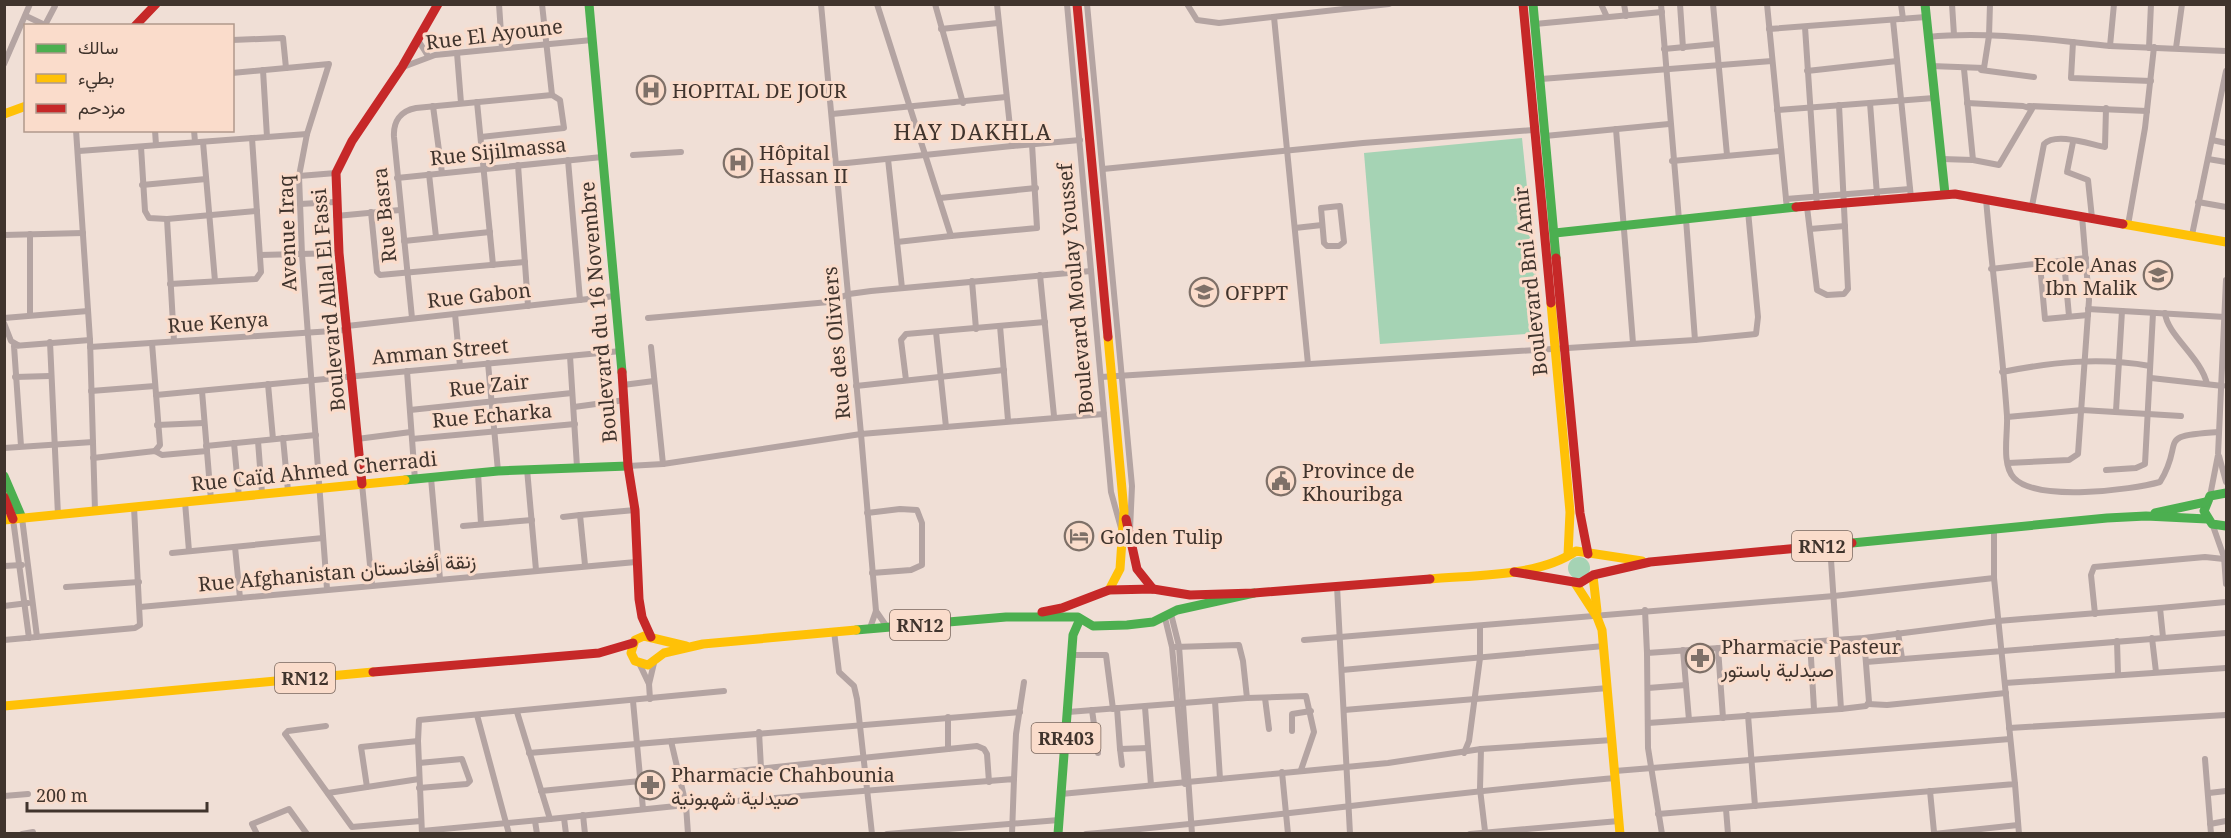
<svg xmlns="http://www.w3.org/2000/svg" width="2231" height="838" viewBox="0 0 2231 838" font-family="'Noto Serif',Vazirmatn,serif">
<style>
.green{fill:#a5d3b4}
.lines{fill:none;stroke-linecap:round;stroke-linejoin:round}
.street{stroke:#b4a4a2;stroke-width:6}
.fast{stroke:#4caf50;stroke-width:9}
.slow{stroke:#ffc107;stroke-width:9}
.jam{stroke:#c62828;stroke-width:9}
.labels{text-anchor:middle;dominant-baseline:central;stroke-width:6;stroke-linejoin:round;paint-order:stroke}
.shield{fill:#fadccb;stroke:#78665c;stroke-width:1.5}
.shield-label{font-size:18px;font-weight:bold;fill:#40342d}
.street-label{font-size:20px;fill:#40342d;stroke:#fadccb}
.poi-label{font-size:20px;fill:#40342d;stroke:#fadccb;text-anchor:start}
.quarter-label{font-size:22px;letter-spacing:1.5px;fill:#40342d;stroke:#fadccb}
</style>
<rect width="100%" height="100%" fill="#f0dfd6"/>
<g class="green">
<path d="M1522,138L1542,333L1380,344L1364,153Z"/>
<circle cx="1579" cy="568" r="11"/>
</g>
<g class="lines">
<g class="street">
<path d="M499,4L502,48"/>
<path d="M542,4L552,95"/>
<path d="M821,4L861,434L1104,414"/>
<path d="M877,4L951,236L1037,228L1032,144"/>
<path d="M935,4L963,103"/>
<path d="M997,4L1012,146L1080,140"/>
<path d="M1067,4L1111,492L1121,528"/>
<path d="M1087,4L1132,486L1130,530"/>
<path d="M1187,4L1197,20L1219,23L1389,4"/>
<path d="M1601,4L1607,17"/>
<path d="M1624,4L1626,16"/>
<path d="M1661,4L1679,220"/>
<path d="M1680,4L1683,48"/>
<path d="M1713,4L1727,155"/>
<path d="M1767,4L1787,209"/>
<path d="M1901,4L1903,19"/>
<path d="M1952,4L1954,35"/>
<path d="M26,16L47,26"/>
<path d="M1274,17L1308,364"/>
<path d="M1893,20L1911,198"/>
<path d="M1535,24L1662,12"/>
<path d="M45,25L55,6"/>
<path d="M1805,27L1817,207"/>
<path d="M941,29L998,23"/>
<path d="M1769,29L1926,17"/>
<path d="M1928,37C1988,31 2050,40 2110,46L2114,4"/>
<path d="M232,40L283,38L286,68"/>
<path d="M418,40L428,56"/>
<path d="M2073,42L2071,78L2151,81"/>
<path d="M2110,46L2226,51"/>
<path d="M2149,48L2151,4"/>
<path d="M2176,48L2182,4"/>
<path d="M1664,49L1716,44"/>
<path d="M457,53L461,103"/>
<path d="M4,64L30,4"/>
<path d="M1931,66L1984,68L1989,36L1990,4"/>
<path d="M403,67L435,55L592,40"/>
<path d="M1964,69L1973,160"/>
<path d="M263,70L267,137"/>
<path d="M1981,70L2034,77"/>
<path d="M1807,71L1897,61"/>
<path d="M232,73L329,64L307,134L299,176L302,255L327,589"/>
<path d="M1541,79L1772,61"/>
<path d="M477,102L493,265"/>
<path d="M1870,103L1877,195"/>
<path d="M433,106L442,173"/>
<path d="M2029,106L2147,111"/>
<path d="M1777,110L1934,98"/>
<path d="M832,114L1006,97"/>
<path d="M1616,129L1633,343"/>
<path d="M76,130L90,340L95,511"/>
<path d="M155,130L156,145"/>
<path d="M194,130L195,142"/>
<path d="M1545,136L1669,124"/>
<path d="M2212,140L2226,143"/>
<path d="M203,142L215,281"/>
<path d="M2073,142L2067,172L2088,180L2092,218"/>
<path d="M141,147L145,211L149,218L167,219L257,211"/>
<path d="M79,151L307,134"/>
<path d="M633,155L681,152"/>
<path d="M888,159L902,288"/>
<path d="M1942,159L1973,160L1999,165L2032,109L2023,106L1967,103"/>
<path d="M2208,159L2226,162"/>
<path d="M568,160L580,300"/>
<path d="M1672,161L1781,151"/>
<path d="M837,164L1012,146"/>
<path d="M518,165L528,306"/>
<path d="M1103,169L1363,143L1533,130"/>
<path d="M429,174L436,237"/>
<path d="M299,176L336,173"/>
<path d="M397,178L602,157"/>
<path d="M142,185L206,179"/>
<path d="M940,198L1036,188"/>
<path d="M1786,199L1910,189"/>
<path d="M1986,199C1992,271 2002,343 2007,416C2008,434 2001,464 2014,478C2037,502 2131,490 2160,482C2186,440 2153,436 2219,432"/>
<path d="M2198,202L2226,207"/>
<path d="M300,204L335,202"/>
<path d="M1340,206L1344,242L1339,246H1327L1324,243L1321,208Z"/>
<path d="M2032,206L2044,144C2056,132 2089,144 2105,147L2106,108"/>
<path d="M1807,207L1817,290L1827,295L1844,294L1848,289L1839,105"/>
<path d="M371,212L377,272L380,275L525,262"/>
<path d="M336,216L400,210"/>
<path d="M167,219L174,341"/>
<path d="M1686,219L1695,340"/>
<path d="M2128,225L2145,128L2154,47"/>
<path d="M1295,228L1322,225"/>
<path d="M1810,229L1845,226"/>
<path d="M30,234V315"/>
<path d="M4,235L83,233"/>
<path d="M2192,235L2226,71"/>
<path d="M404,241L490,232"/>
<path d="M897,242L951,236"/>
<path d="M260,255L339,253"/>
<path d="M2064,261L2069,316"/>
<path d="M2040,265L2045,319L2088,315"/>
<path d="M1991,269L2086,258"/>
<path d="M1040,275L1054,416"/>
<path d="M972,281L976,329"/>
<path d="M170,284L256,279L261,272L252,138"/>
<path d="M2088,309L2225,317"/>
<path d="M2165,313C2167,335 2201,357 2207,384"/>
<path d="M455,314L460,366"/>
<path d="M4,318L88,311"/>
<path d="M412,318L394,137C393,122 400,111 416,108L552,95L560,100L564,128L481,137"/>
<path d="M648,318L829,302L849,294L871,291L1091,271"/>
<path d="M4,323L11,341L18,345"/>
<path d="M347,326L615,296"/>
<path d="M1000,326L1008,420"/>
<path d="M936,332L946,427"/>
<path d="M50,342L58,515"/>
<path d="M152,343L160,445L155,451"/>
<path d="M90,347L347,330"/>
<path d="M651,347L663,464"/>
<path d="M570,356L577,467"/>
<path d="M488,363L498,471"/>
<path d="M407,371L415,480"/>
<path d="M2002,372C2052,362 2100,357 2150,366"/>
<path d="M15,377L50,376"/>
<path d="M1101,377L1695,340L1756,334L1758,317L1748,211"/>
<path d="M2151,378L2223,386"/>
<path d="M906,380L901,340L906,334L1045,322"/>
<path d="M268,384L273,439"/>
<path d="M623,385L654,381"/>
<path d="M856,386L1004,370"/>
<path d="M91,391L155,386"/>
<path d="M202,391L211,500"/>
<path d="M156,395L621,351"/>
<path d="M574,407L625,400"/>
<path d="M410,410L572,393"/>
<path d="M2116,411L2122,311"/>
<path d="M2007,417L2082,410L2181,416"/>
<path d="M157,425L204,423"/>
<path d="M283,438L288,491"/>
<path d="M357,439L411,432"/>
<path d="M412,439L575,424"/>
<path d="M258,441L262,493"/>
<path d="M234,443L239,497"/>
<path d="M21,446L14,346L90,340"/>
<path d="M206,446L316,435"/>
<path d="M4,448L93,442"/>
<path d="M2219,456L2226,482"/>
<path d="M93,458L155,451L162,455L207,451"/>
<path d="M2008,463L2069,460L2078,454L2089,300L2082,216"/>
<path d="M628,466L663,464L861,434L876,611L870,628"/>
<path d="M527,469L536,570"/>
<path d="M2106,470L2136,468L2145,464L2153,313"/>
<path d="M478,473L481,524"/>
<path d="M431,478L440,579"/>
<path d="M362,484L372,585"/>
<path d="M2210,496L2218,455L2226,280"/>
<path d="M185,502L189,551"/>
<path d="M867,513L900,509L917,510L922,523V565L911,570L872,573"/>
<path d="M563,517L580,515"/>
<path d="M22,518L37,637"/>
<path d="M13,519L29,638"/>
<path d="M463,526L532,520"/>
<path d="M2213,526L2224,557L2226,584"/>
<path d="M235,547L240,598"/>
<path d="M172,553L323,538"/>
<path d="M585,565L580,515L635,510"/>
<path d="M4,566L22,565"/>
<path d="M1337,586L1350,834"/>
<path d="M66,587L139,582"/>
<path d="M4,606L28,603"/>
<path d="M140,607L636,562"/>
<path d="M2160,608L2226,602"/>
<path d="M1645,610L1647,653L1864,638L1998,621L2160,608L2163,637"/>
<path d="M876,611L887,627"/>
<path d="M1171,614L1179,646L1192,834"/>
<path d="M2095,614L2091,575L2094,567L2205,557L2224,559"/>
<path d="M1165,618L1172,647L1185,784"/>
<path d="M834,631L839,672L854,686L857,699L872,834"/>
<path d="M1898,633L1902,658"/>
<path d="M2152,638L2156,672"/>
<path d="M4,640L135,628L140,625L134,507"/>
<path d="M1304,640L1834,596L1994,578"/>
<path d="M1810,641L1814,709"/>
<path d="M2117,641L2118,674"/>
<path d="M1175,647L1239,645L1243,661L1247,698"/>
<path d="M1718,648L1723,718"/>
<path d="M1683,650L1689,720"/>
<path d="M1647,653L1648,748L1662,834"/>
<path d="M1073,655H1106L1113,709"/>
<path d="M1866,662L2226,633"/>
<path d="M640,665L649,684"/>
<path d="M1342,670L1604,646"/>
<path d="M2005,683L2226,668"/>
<path d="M1648,688L1686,685"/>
<path d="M1265,698L1269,729"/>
<path d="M650,699L649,684L654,663"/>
<path d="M633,701L643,809"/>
<path d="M1215,701L1220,779"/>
<path d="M1868,704L1887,705L2006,693"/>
<path d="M1145,707L1151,785"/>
<path d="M1117,708L1120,749L1148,748"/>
<path d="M1841,709L1866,706L1869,702L1864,638"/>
<path d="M1092,710L1098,753"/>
<path d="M1344,710L1608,688"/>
<path d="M1068,712L1247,698L1306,696L1314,732L1301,770"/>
<path d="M477,715L509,834"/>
<path d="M1748,715L1755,806"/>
<path d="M948,717V749"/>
<path d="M1648,723L1841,709L1830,545"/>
<path d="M326,726L288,731L285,734L352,827L421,821"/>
<path d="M2009,728L2226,715"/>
<path d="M1292,731V714L1311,711"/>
<path d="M759,732L761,768"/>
<path d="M1066,736L1095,737"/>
<path d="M671,741L686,805L688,834"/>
<path d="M1120,749L1122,765"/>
<path d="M1481,749L1480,789L1485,831"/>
<path d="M529,753L1020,712"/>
<path d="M1464,753L1469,741L1480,658V627"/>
<path d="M2205,759L2211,834"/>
<path d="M419,763L462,759L470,781L467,784L419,788"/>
<path d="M1615,771L2010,739"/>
<path d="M1282,772L1288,834"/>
<path d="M680,777L977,746L984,749L987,754L989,782"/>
<path d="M1014,779L1016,734L1024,682"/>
<path d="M2015,784L2019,834"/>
<path d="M367,787L361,747L418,741"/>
<path d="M541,791L640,781"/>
<path d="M1930,791L1934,832"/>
<path d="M328,793L419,779"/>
<path d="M2209,793L2226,791"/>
<path d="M1061,794L1388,763L1481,749L1612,740"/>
<path d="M4,796L28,794"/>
<path d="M1726,809L1728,834"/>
<path d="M1658,814L2015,784L1994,578V529"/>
<path d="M583,815L585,834"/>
<path d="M564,818L566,834"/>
<path d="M550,819L686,805L1014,779L1012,834"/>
<path d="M535,821L537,834"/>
<path d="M2210,824L2226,821"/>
<path d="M422,831L550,819L517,712"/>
<path d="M22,834L33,832"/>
<path d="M257,834L252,824L289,809L307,834"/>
<path d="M422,834L418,741L419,720L724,691"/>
<path d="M887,834L1059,820"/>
<path d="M1086,834C1263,819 1439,793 1616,778"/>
<path d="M1470,834L1619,821"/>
<path d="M1934,834L2018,825"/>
</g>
<g class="fast">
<path d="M589,4L622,372"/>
<path d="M1533,4L1556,258"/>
<path d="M1925,4L1945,194"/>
<path d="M1555,233L1796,207"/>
<path d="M4,476L22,518"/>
<path d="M405,480L498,471L628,466"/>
<path d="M2226,493L2210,496L2204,511L2212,524L2226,526"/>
<path d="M2155,513L2206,502"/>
<path d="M1852,543L2107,518L2146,516L2207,519"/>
<path d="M856,630L1006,617H1078L1093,626L1127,625L1153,622L1177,610L1254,593"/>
<path d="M1058,834L1073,635L1080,619"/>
</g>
<g class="slow">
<path d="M4,114L26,106"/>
<path d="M2123,224L2226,242"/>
<path d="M1551,303L1570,512L1568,555"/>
<path d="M1108,337L1124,511L1120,569L1109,590"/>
<path d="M4,520L405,480"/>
<path d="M1593,576L1597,611"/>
<path d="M1430,579C1474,575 1539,577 1576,551L1642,561"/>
<path d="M1575,583L1597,617L1602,630L1620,834"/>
<path d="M686,646L644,636L635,640L631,653L635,661L648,665L664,653L703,644L856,630"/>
<path d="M4,706L373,672"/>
</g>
<g class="jam">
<path d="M1077,4L1108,337"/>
<path d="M1523,4L1551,303"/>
<path d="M135,26L156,4"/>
<path d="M1796,207L1955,194L2123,224"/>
<path d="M1556,258L1580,513L1588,554"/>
<path d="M622,372L628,466L635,510L639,599L642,617L651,637"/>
<path d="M362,484L339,253L336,173L352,141L402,67L438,4"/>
<path d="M4,497L13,519"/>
<path d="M1126,519L1137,569L1153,589"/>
<path d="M1514,572L1580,583L1593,575L1650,562L1852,543"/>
<path d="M1042,612L1062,608L1109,590L1153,589L1190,595L1254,593L1430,579"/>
<path d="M373,672L599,653L633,643"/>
</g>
</g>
<defs>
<g id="hospital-ring" transform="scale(1.5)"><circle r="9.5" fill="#fadccb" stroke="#7e7068" stroke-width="1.5"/><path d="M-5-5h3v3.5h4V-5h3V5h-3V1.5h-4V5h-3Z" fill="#7e7068"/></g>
<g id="school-ring" transform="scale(1.5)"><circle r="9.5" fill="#fadccb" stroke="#7e7068" stroke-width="1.5"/><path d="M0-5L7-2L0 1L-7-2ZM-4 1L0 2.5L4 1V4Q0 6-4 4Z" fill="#7e7068"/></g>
<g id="university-ring" transform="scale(1.5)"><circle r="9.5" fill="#fadccb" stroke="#7e7068" stroke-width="1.5"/><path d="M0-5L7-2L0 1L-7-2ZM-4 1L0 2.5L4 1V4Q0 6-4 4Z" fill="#7e7068"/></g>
<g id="civic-ring" transform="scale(1.5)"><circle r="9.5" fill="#fadccb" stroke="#7e7068" stroke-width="1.5"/><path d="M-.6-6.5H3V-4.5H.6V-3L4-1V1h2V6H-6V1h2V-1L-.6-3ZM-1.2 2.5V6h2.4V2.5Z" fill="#7e7068"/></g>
<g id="hotel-ring" transform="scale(1.5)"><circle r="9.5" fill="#fadccb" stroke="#7e7068" stroke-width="1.5"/><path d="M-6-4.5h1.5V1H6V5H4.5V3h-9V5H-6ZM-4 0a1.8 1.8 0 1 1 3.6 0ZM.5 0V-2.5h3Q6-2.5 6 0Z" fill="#7e7068"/></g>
<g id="pharmacy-ring" transform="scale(1.5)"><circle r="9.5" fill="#fadccb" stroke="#7e7068" stroke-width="1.5"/><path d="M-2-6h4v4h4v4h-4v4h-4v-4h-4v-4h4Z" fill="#7e7068"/></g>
</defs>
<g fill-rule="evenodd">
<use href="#hospital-ring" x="651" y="90"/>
<use href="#hospital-ring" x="738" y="163"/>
<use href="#school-ring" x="2158" y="275"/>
<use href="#university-ring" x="1204" y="292"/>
<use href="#civic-ring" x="1281" y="481"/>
<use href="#hotel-ring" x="1079" y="536"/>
<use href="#pharmacy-ring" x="1700" y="658"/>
<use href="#pharmacy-ring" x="650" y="785"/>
</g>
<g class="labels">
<g class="shield">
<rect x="1792" y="531" width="60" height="30" rx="4.5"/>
<rect x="890" y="610" width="60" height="30" rx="4.5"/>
<rect x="275" y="663" width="60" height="30" rx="4.5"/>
<rect x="1031.5" y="723" width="69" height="30" rx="4.5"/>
</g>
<g class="shield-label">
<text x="1822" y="546">RN12</text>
<text x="920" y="625">RN12</text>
<text x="305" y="678">RN12</text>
<text x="1066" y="738">RR403</text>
</g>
<g class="street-label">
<text transform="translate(494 34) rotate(-7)">Rue El Ayoune</text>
<text transform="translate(498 151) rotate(-6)">Rue Sijilmassa</text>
<text transform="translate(384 215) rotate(-96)">Rue Basra</text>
<text transform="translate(287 233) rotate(-92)">Avenue Iraq</text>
<text transform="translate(1530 281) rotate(-96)">Boulevard Bni Amir</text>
<text transform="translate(1075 289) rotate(-95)">Boulevard Moulay Youssef</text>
<text transform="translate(479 295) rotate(-6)">Rue Gabon</text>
<text transform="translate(328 300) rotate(-95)">Boulevard Allal El Fassi</text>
<text transform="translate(598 312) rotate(-95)">Boulevard du 16 Novembre</text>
<text transform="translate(218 322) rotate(-4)">Rue Kenya</text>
<text transform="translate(836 343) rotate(-95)">Rue des Oliviers</text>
<text transform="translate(440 351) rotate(-5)">Amman Street</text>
<text transform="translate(489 385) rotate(-6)">Rue Zair</text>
<text transform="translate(492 415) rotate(-5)">Rue Echarka</text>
<text transform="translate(314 471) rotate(-6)">Rue Caïd Ahmed Cherradi</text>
<text transform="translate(337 572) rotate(-5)">Rue Afghanistan زنقة أفغانستان</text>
</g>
<g class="poi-label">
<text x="672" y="90">HOPITAL DE JOUR</text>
<text x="759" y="152">Hôpital<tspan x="759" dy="23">Hassan II</tspan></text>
<text x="2137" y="264" text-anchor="end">Ecole Anas<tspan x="2137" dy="23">Ibn Malik</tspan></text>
<text x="1225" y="292">OFPPT</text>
<text x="1302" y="470">Province de<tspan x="1302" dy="23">Khouribga</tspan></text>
<text x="1100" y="536">Golden Tulip</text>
<text x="1721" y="646">Pharmacie Pasteur<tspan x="1721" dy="23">صيدلية باستور</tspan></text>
<text x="671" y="774">Pharmacie Chahbounia<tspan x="671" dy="23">صيدلية شهبونية</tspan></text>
</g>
<g class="quarter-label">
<text x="973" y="131">HAY DAKHLA</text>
</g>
</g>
<rect width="2231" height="838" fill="none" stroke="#40342d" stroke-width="12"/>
<rect x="24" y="24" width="210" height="108" fill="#fadccb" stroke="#b0998c" stroke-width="1.5"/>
<rect x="36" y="44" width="30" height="9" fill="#4caf50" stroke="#b0998c" stroke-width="1.5"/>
<text x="78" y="54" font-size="18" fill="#40342d">سالك</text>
<rect x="36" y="74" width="30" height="9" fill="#ffc107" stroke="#b0998c" stroke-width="1.5"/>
<text x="78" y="84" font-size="18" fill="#40342d">بطيء</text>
<rect x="36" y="104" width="30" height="9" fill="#c62828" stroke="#b0998c" stroke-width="1.5"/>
<text x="78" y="114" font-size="18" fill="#40342d">مزدحم</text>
<path d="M27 802v9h180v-9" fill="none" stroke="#40342d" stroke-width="3"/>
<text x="36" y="802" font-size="18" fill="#40342d" stroke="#fadccb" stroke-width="4.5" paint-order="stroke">200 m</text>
</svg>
